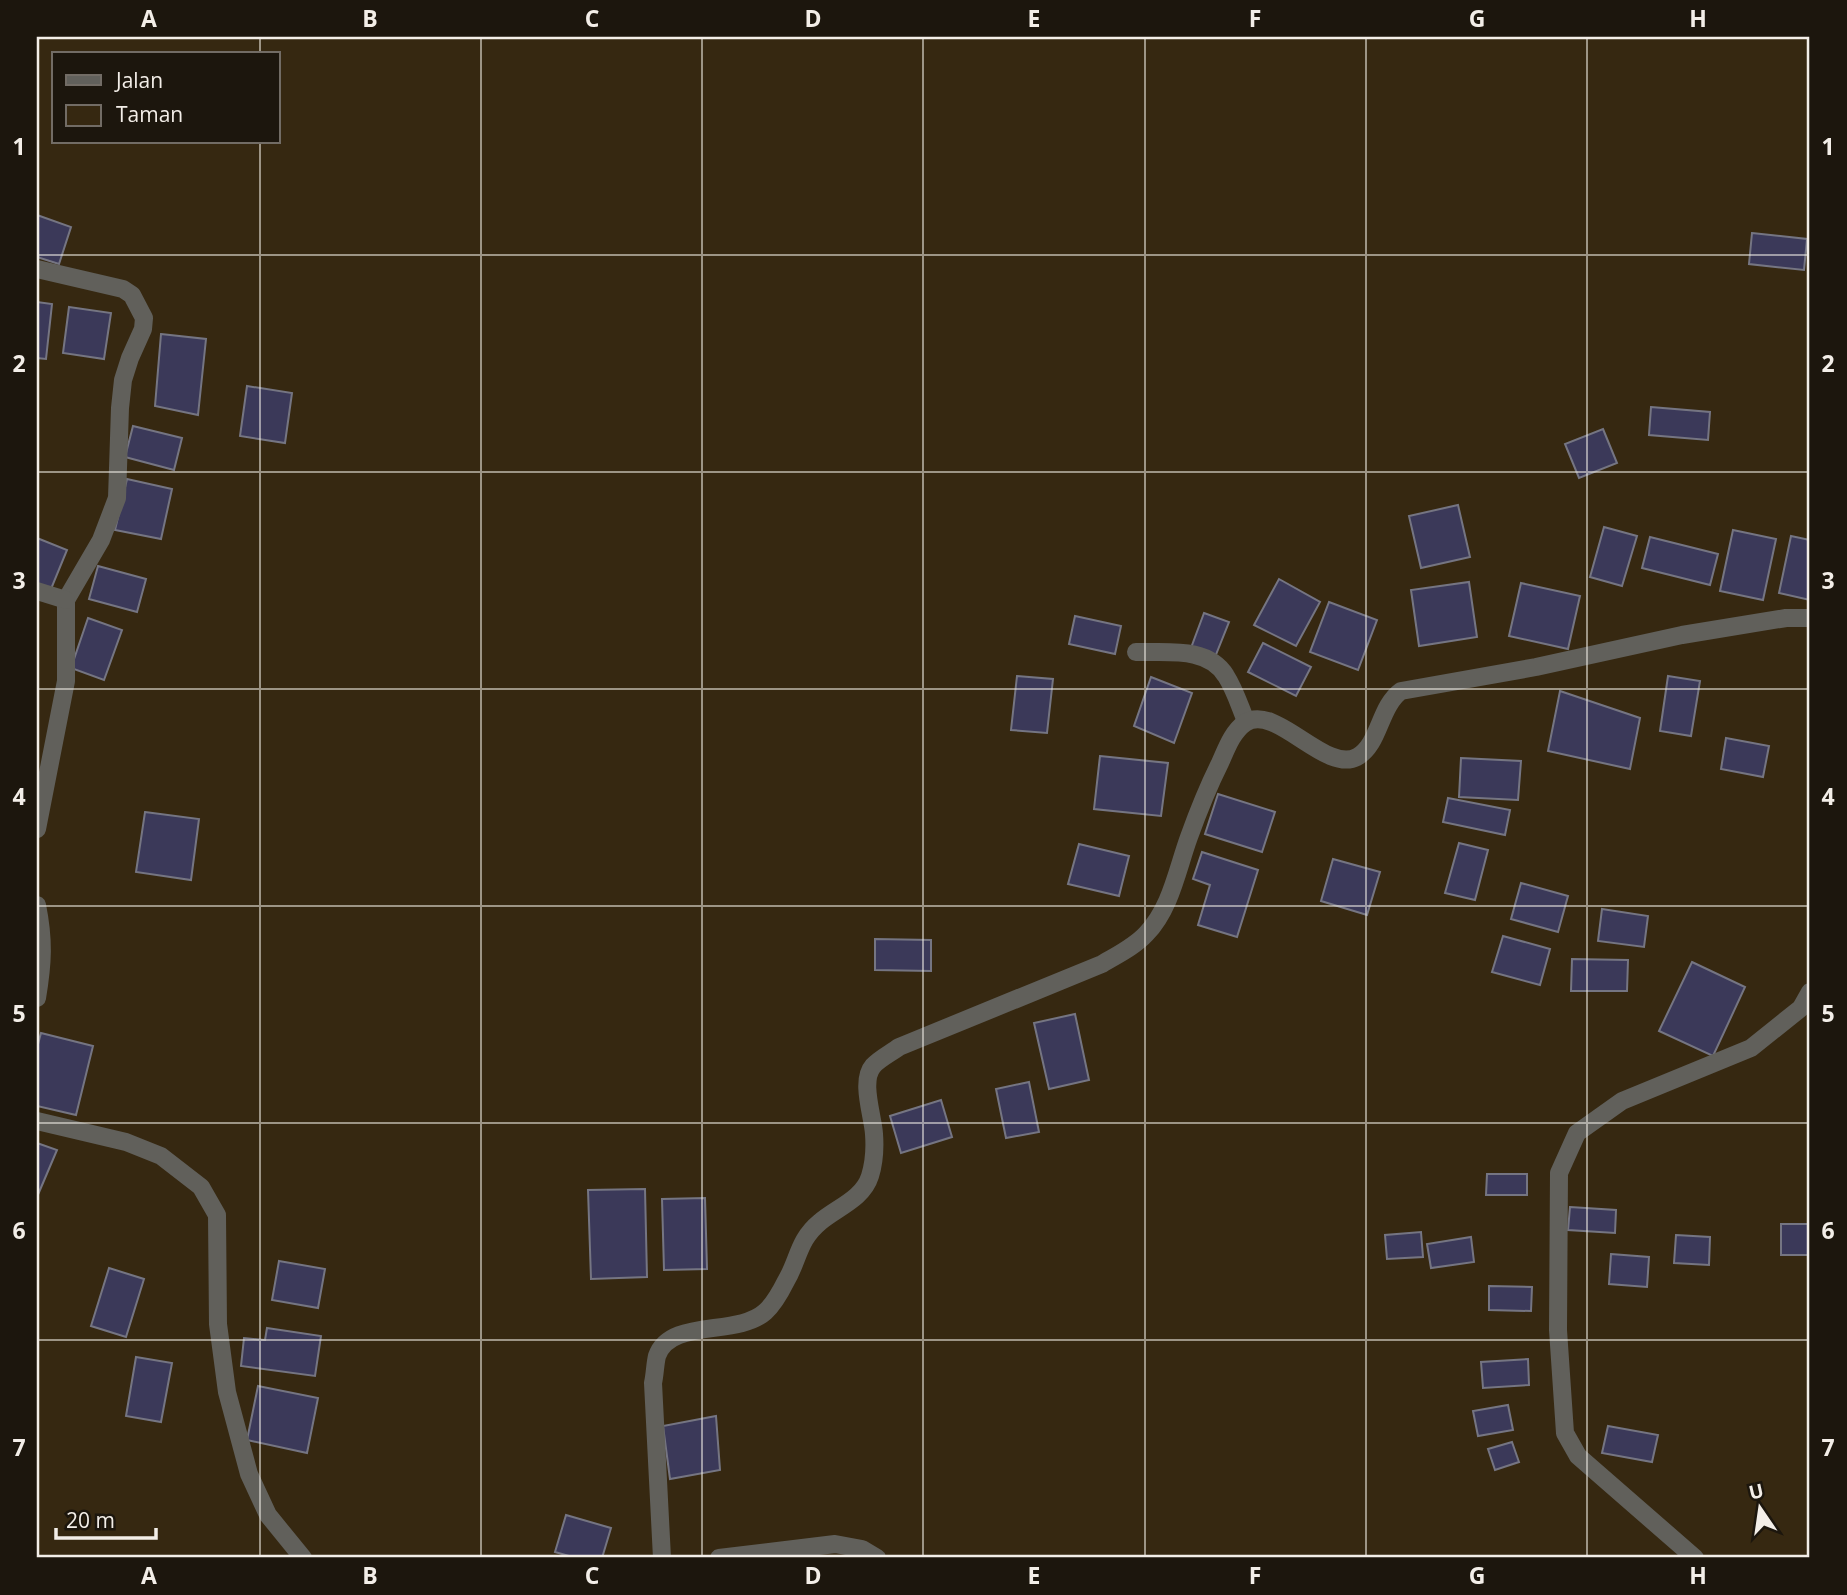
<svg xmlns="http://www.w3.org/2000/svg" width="1847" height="1595" viewBox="0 0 1847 1595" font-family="'Open Sans',sans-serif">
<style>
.green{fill:#362811;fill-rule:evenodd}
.building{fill:#3b3959;stroke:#757582;stroke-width:2}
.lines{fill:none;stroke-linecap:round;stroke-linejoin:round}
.minor{stroke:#61605b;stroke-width:18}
.grid{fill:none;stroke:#f3eee8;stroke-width:2;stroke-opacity:0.55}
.neatline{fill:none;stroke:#f3eee8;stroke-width:2.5}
.grid-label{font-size:23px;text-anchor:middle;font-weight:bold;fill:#f3eee8}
</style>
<rect width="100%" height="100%" fill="#251f16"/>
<path class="green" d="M37,37H1810V1558H37ZM54,54H278V142H54Z"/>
<g class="building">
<path d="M37,215L71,227L59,264L37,257Z"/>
<path d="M1752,233L1807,239L1804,270L1749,264Z"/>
<path d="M37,302L52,304L46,359L37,358Z"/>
<path d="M69,307L111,313L104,359L63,353Z"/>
<path d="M161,334L206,339L198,415L155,406Z"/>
<path d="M247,386L292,393L285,443L240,436Z"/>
<path d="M1651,407L1710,412L1708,440L1649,435Z"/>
<path d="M133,426L182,438L174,470L125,457Z"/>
<path d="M1603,429L1617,463L1579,478L1565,444Z"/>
<path d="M127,479L172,489L161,539L115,530Z"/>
<path d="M1458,505L1470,557L1421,568L1409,516Z"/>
<path d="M1604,527L1637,536L1622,586L1590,577Z"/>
<path d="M1733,530L1776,539L1763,600L1720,591Z"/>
<path d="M1791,536L1810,540V600L1779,593Z"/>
<path d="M1650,537L1718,554L1710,585L1642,568Z"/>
<path d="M37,538L67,550L51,589L37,584Z"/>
<path d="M98,566L146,579L137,612L89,599Z"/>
<path d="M1279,579L1320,602L1296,646L1254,625Z"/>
<path d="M1469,582L1477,637L1419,646L1411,590Z"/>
<path d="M1521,583L1580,596L1568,649L1509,636Z"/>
<path d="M1329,602L1377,620L1358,670L1310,652Z"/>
<path d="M1204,613L1229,622L1215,657L1191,648Z"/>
<path d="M1075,616L1121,626L1115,654L1069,644Z"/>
<path d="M88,618L122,630L104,680L71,668Z"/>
<path d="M1263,643L1311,667L1296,696L1248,672Z"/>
<path d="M1017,676L1053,679L1047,733L1011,730Z"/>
<path d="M1668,676L1700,681L1691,736L1660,731Z"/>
<path d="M1151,677L1192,693L1174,743L1134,726Z"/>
<path d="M1560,691L1640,718L1630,769L1548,751Z"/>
<path d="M1726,738L1769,746L1763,777L1721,769Z"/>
<path d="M1100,756L1168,763L1161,816L1094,809Z"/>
<path d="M1461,758L1521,761L1518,800L1459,797Z"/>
<path d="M1218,794L1275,812L1262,852L1205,834Z"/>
<path d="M1448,798L1510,810L1505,835L1443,822Z"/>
<path d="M145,812L199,819L191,880L136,872Z"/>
<path d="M1459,843L1488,850L1475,900L1445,893Z"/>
<path d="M1079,844L1129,856L1119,896L1068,884Z"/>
<path d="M1202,852L1258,870L1237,937L1198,925L1210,885L1193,879Z"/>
<path d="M1333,859L1380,872L1367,915L1321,901Z"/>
<path d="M1521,883L1568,896L1558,932L1511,919Z"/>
<path d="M1602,909L1648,916L1644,947L1598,941Z"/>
<path d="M1503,936L1550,949L1540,985L1492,972Z"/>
<path d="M875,939L931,940V971L875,970Z"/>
<path d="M1572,959L1628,960L1627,991H1571Z"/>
<path d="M1692,962L1745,987L1713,1056L1659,1031Z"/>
<path d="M1075,1014L1089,1080L1049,1089L1034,1023Z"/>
<path d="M41,1033L93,1046L76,1115L37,1106V1048Z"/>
<path d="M1029,1082L1039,1132L1006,1138L996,1089Z"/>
<path d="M941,1100L952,1137L901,1153L890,1116Z"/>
<path d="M37,1143L57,1150L37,1197Z"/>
<path d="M1487,1174H1527V1195H1486Z"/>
<path d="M645,1189L647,1277L591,1279L588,1190Z"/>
<path d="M705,1198L707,1269L664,1270L662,1199Z"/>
<path d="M1570,1207L1616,1210L1615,1233L1568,1230Z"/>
<rect x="1781" y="1224" width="29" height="31"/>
<path d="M1421,1232L1423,1257L1387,1259L1385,1235Z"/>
<path d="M1676,1235L1710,1237L1709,1265L1674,1263Z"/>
<path d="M1471,1237L1474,1262L1431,1268L1427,1244Z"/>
<path d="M1611,1254L1649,1257L1647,1287L1609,1284Z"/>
<path d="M279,1261L325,1269L318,1308L272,1300Z"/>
<path d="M109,1268L144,1279L126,1337L91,1326Z"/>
<path d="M1489,1286L1532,1287L1531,1311L1489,1310Z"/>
<path d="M267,1328L321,1336L315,1376L241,1366L244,1338L265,1340Z"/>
<path d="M136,1357L172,1363L161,1422L126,1416Z"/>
<path d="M1528,1359L1529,1385L1483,1388L1481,1362Z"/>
<path d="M258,1386L318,1398L307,1453L247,1440Z"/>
<path d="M1508,1405L1513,1430L1478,1436L1473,1411Z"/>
<path d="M716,1416L720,1470L670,1479L663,1426Z"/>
<path d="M1608,1426L1658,1435L1652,1462L1602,1453Z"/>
<path d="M1512,1442L1519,1462L1495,1470L1488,1449Z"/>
<path d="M566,1515L611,1528L602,1558H576L555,1552Z"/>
</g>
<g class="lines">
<g class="minor">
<path d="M37,269L123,289L132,295L144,318L143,329L130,358L123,380L120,408L117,498L101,540L66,600V681L37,829"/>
<path d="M37,591L66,600"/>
<path d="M1136,652C1166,653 1208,646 1226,676C1235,690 1240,707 1246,721"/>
<path d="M37,905C44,940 43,962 37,998"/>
<path d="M37,1121L126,1142L161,1156L201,1187L217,1215L218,1324L227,1392L249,1474L268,1515L303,1558"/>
<path d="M662,1558L653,1383C655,1374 655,1364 657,1356C670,1318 737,1337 765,1312C774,1304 781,1291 786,1281C799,1259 798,1240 820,1222C836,1208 863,1199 870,1176C874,1163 875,1147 874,1134C873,1116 860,1081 873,1066C879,1059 891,1053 899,1047L1102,964C1117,955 1134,947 1146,934C1171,908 1177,870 1189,837C1198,812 1208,787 1220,763C1226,750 1232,732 1245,723C1275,702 1325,774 1357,757C1380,744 1379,707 1401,691L1536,667L1682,635L1786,618H1810"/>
<path d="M719,1558L835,1544L862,1549L877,1558"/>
<path d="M1695,1558L1578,1456L1565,1433L1558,1330L1559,1173L1577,1133L1622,1101L1751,1048L1801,1008L1810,992"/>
</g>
</g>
<path class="grid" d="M260,37V54M481,37V1558M702,37V1558M923,37V1558M1145,37V1558M1366,37V1558M1587,37V1558M260,142V1558M37,255H1810M37,472H1810M37,689H1810M37,906H1810M37,1123H1810M37,1340H1810"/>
<rect width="1847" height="1595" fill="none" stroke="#1c160d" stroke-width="77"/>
<rect x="52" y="52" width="228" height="91" fill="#1c160d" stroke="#726c65" stroke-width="2"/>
<rect x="66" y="75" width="35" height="10" fill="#61605b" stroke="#726c65" stroke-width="2"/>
<text x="116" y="88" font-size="21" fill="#f3eee8">Jalan</text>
<rect x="66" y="105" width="35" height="21" fill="#362811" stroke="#726c65" stroke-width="2"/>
<text x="116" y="122" font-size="21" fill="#f3eee8">Taman</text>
<g transform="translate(1760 1508) rotate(347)" stroke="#1c160d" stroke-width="5" paint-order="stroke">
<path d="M0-5L12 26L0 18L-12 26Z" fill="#f3eee8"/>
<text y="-10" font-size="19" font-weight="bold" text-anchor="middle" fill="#f3eee8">U</text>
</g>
<path d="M56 1528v10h100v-10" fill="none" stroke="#f3eee8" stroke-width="3.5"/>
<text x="66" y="1528" font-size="21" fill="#f3eee8" stroke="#1c160d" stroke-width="5" paint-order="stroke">20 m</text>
<rect x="38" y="38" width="1770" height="1518" class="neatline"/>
<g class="grid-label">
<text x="149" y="27">A</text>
<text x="370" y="27">B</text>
<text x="592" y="27">C</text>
<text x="813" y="27">D</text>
<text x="1034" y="27">E</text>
<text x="1255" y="27">F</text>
<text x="1477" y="27">G</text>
<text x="1698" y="27">H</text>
<text x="19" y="155">1</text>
<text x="1828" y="155">1</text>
<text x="19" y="372">2</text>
<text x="1828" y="372">2</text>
<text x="19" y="589">3</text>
<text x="1828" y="589">3</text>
<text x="19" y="805">4</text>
<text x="1828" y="805">4</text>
<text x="19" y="1022">5</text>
<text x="1828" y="1022">5</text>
<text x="19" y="1239">6</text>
<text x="1828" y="1239">6</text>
<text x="19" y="1456">7</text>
<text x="1828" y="1456">7</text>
<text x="149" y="1584">A</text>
<text x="370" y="1584">B</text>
<text x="592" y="1584">C</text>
<text x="813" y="1584">D</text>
<text x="1034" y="1584">E</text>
<text x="1255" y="1584">F</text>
<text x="1477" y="1584">G</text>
<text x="1698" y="1584">H</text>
</g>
</svg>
